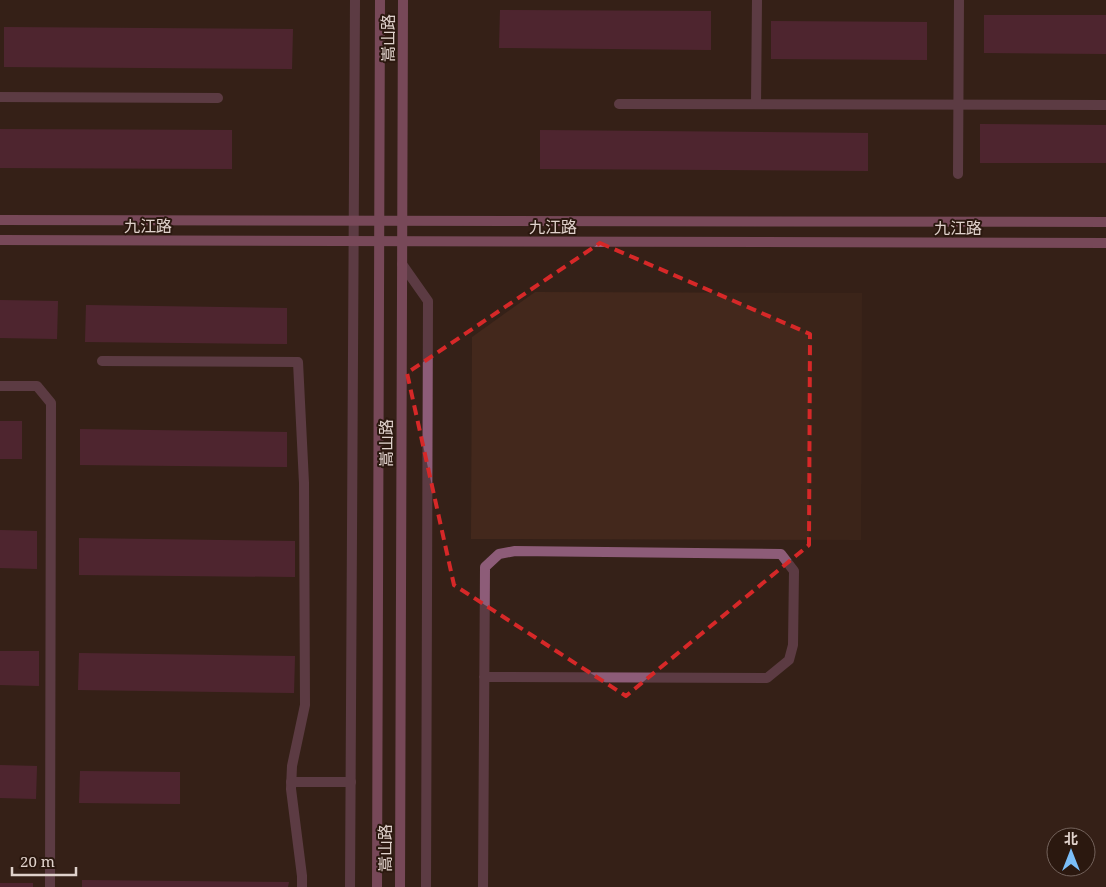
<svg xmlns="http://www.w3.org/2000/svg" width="1106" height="887" viewBox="0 0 1106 887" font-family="'Noto Serif','Noto Sans SC',serif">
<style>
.built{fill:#43281c}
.building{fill:#6e2a4c}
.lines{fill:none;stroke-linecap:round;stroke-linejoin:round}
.lane{stroke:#8d5c78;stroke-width:10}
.street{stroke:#8d5c78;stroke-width:10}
.secondary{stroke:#c779a6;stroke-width:10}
.marked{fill:none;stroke:#d62828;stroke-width:4;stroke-dasharray:10 6;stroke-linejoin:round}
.labels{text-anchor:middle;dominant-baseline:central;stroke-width:4;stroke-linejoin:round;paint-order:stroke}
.street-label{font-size:16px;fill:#e0d2cc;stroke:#2b180f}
</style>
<rect width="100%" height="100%" fill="#352118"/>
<path class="built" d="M535,292L862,293L861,540L471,539L472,337Z"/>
<g class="building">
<path d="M500,10L711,11V50L499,48Z"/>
<path d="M984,15H1106V54L984,53Z"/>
<path d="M771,21L927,22V60L771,59Z"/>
<path d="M4,27L293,29L292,69L4,67Z"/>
<path d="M980,124L1106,125V163H980Z"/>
<path d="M0,129L232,130V169L0,168Z"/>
<path d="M540,130L868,133V171L540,169Z"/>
<path d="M0,300L58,301L57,339L0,338Z"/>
<path d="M86,305L287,308V344L85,342Z"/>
<rect x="0" y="421" width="22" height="38"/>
<path d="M80,429L287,432V467L80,465Z"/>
<path d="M0,530L37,531V569L0,568Z"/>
<path d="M79,538L295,541V577L79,575Z"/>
<path d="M0,651H39V686L0,685Z"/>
<path d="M79,653L295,656L294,693L78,690Z"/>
<path d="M0,765L37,766L36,799L0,798Z"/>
<path d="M80,771L180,772V804L79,803Z"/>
<path d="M82,880L289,882L288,887H82Z"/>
<rect x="0" y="883" width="33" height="4"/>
</g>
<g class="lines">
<g class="lane">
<path d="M0,97L218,98"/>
<path d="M619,104L1106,105"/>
<path d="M756,104L757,0"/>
<path d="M958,174L959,0"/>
<path d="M102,361L298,362L304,483L305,705L292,766L291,789L302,876V887"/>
<path d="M0,386H37L51,403L50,887"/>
<path d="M291,782H351"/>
<path d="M483,887L485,567L499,554L515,551L781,554L794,571L793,645L789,660L767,678L484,677"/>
</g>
<g class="street">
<path d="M402,264L428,301L426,887"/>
<path d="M350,887L355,0"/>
</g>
<g class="secondary">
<path d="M0,220L1106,222"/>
<path d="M0,240L1106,243"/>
<path d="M377,887L380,0"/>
<path d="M400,887L403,0"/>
</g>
</g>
<path d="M0 0H1106V887H0ZM600,243L810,334L809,545L626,696L454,585L407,373Z" fill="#352118" fill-opacity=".55" fill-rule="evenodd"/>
<path class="marked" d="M600,243L810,334L809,545L626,696L454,585L407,373Z"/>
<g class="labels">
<g class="street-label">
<text transform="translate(388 38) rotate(-90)">嵩山路</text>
<text x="148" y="226">九江路</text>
<text x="553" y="227">九江路</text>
<text x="958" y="228">九江路</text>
<text transform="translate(386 443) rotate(-90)">嵩山路</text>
<text transform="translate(385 848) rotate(-90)">嵩山路</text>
</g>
</g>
<g transform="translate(1071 852)"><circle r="24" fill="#2b180f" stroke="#73625b"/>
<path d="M0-4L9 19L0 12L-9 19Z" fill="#7bbef8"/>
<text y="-8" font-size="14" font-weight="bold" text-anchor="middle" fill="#e0d2cc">北</text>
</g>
<path d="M12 867v8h64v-8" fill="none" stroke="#e0d2cc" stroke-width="2.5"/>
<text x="20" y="867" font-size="15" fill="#e0d2cc" stroke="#2b180f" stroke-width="4" paint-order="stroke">20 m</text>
</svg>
